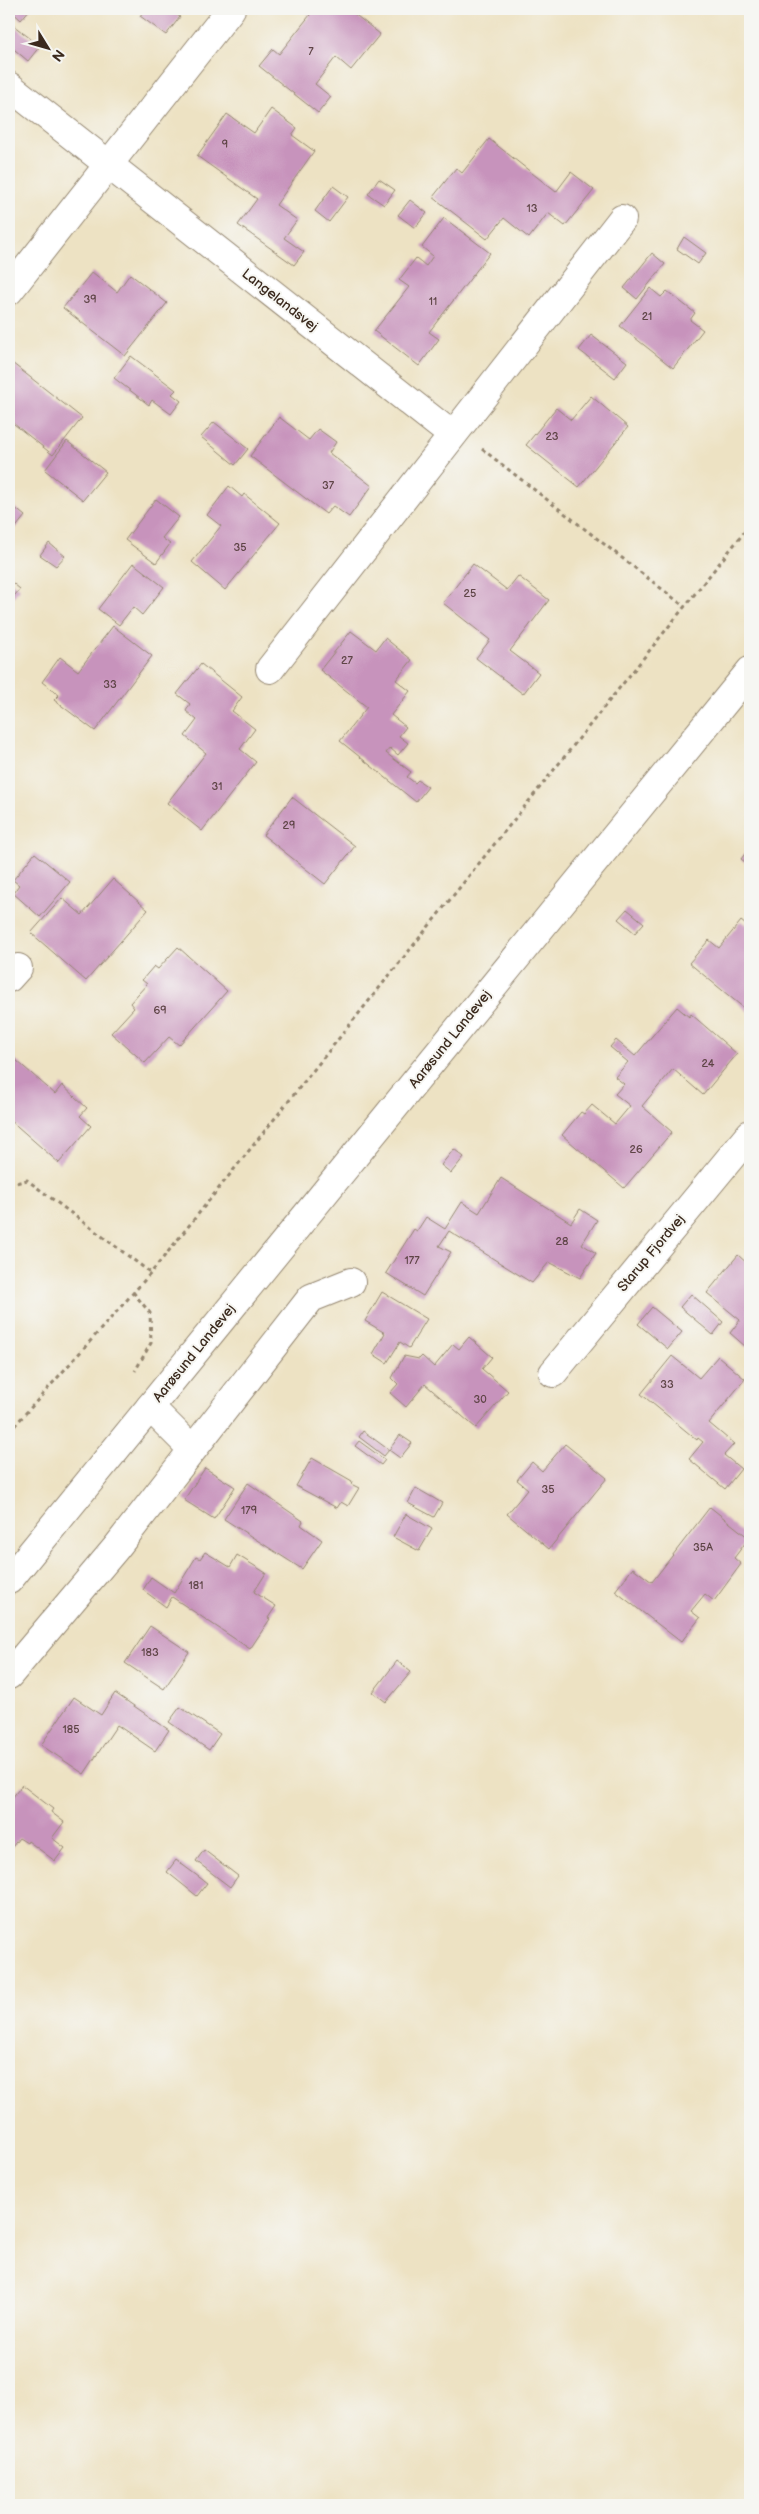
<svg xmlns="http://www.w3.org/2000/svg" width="759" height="2514" viewBox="0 0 759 2514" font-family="'Balsamiq Sans',sans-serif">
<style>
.building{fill:#c793bc}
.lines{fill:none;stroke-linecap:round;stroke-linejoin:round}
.street-casing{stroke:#948670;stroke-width:30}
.secondary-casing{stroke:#948670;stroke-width:30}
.path{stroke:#948670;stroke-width:3;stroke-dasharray:4 4;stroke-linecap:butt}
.street{stroke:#fff;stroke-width:28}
.secondary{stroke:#fff;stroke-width:28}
.labels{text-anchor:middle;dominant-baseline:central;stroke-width:4;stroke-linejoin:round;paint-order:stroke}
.number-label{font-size:11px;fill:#5e4446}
.street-label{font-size:14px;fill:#3b2a1e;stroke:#f6f6f2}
</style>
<rect width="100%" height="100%" fill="#f6f6f2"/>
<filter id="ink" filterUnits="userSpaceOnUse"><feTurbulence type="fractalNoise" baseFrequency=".02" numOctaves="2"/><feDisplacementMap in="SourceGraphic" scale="10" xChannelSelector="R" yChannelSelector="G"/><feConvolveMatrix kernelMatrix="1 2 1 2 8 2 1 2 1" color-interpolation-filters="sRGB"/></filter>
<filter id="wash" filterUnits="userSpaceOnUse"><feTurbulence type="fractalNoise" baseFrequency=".0096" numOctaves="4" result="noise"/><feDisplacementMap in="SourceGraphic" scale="20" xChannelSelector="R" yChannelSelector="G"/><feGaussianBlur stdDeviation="1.12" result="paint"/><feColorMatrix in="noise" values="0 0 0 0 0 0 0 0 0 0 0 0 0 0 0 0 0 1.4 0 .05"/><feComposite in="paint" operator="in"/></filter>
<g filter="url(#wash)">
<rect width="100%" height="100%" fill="#ede2c3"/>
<g id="blocks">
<g class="building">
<path d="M9,9H30L21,20Z"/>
<path d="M145,9H168L180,17L166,35L140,16Z"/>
<path d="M302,9H348L380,34L351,70L336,57L315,84L331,97L318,113L259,66L273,49L279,54L310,15Z"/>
<path d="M9,22L40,46L28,61L9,45Z"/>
<path d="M271,109L297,128L292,135L314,151L276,205L297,220L284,238L304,252L294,265L238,225L257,199L197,156L227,114L254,133Z"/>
<path d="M489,139L556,192L571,172L594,190L565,226L548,213L529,238L504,218L487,239L433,197L456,168L462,173Z"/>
<path d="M379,179L395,190L384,205L368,194Z"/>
<path d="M333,186L348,197L329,222L315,211Z"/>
<path d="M410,200L427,213L415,228L398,215Z"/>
<path d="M444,218L490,253L429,332L439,339L419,366L374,331L409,287L399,280L416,258L426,266L433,256L422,247Z"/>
<path d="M684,237L706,253L698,264L677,249Z"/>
<path d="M652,253L665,264L637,299L624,288Z"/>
<path d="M92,272L117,292L130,274L167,303L125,356L63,308Z"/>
<path d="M650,288L661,297L667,291L695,313L690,320L703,330L673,368L620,326Z"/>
<path d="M591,335L627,362L615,378L579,350Z"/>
<path d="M131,356L176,390L172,394L181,401L171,414L152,400L149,405L114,378Z"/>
<path d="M12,363L82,418L53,455L9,420V367Z"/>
<path d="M591,396L628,427L579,487L526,445L556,408L571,420Z"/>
<path d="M279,417L309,440L318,429L336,442L329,453L372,486L349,517L333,506L326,514L250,456Z"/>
<path d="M214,422L248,449L235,465L201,437Z"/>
<path d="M67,441L106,472L83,500L45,470Z"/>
<path d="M229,486L242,497L244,494L280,523L225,590L192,562L221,526L207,515Z"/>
<path d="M156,499L179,517L162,538L170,544L156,563L125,540Z"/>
<path d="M9,503L25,516L9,536Z"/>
<path d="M49,543L65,556L56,566L40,555Z"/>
<path d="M133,563L164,587L142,615L133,607L119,625L98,609Z"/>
<path d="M473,564L507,590L518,576L549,600L510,651L539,673L523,694L476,658L490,640L443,603Z"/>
<path d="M9,580L20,589L9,602Z"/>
<path d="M113,626L152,656L95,731L54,700L59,695L42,682L60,657L78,671Z"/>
<path d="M351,631L376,650L385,638L412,660L396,680L410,691L391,715L406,727L399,736L408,743L398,755L390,748L386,753L411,772L407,777L415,783L418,780L428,787L416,802L340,741L367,707L320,670Z"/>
<path d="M201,664L242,697L232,711L255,729L240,749L256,762L202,831L167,803L206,753L185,736L197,720L186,711L190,704L177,694Z"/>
<path d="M292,797L355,846L325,884L263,835Z"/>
<path d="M750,847V866L741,859Z"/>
<path d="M35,853L70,882L40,917L13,893L19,885L13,880Z"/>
<path d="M113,879L148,910L86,981L31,933L62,898L82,915Z"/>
<path d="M627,909L644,923L635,933L618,919Z"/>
<path d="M750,919V1013L689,963L709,940L719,948L741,921L746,925Z"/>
<path d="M178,947L227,991L179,1045L169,1037L145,1063L111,1033L134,1008L130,1003L147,984L142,980L154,966L158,969Z"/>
<path d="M677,1007L689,1017L691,1014L737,1054L703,1095L673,1069L642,1106L672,1132L624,1188L562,1135L581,1112L584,1114L592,1105L615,1124L630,1106L615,1094L624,1084L615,1077L628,1062L610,1047L616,1040L635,1056Z"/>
<path d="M9,1054L55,1094L62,1085L87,1108L80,1116L91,1126L59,1163L9,1119Z"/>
<path d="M454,1149L464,1157L451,1173L441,1165Z"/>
<path d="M501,1178L571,1223L580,1209L597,1220L582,1244L596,1253L580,1278L549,1262L532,1283L449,1231L439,1246L451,1252L423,1296L386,1273L414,1229L417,1231L426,1217L445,1229L462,1202L479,1213Z"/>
<path d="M738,1255L750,1266V1341L746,1347L730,1333L740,1320L707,1293Z"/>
<path d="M382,1292L427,1319L409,1348L400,1342L387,1363L373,1354L385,1333L365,1321Z"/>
<path d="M691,1294L723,1322L713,1335L680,1307Z"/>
<path d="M652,1307L682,1332L668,1349L638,1324Z"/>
<path d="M469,1337L492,1357L482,1369L508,1391L476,1428L425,1384L406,1407L390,1393L398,1384L392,1378L404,1356L419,1359L422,1356L434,1367L453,1344L459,1349Z"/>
<path d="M672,1356L699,1378L718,1356L745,1379L709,1423L734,1444L724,1455L741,1469L725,1489L689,1459L703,1442L698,1438L697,1440L641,1394Z"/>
<path d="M363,1431L389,1450L384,1456L359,1437Z"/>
<path d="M400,1435L412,1443L400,1458L389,1450Z"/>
<path d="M359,1441L385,1460L381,1465L355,1446Z"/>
<path d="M565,1444L607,1478L549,1549L507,1514L528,1489L517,1480L532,1462L542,1471Z"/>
<path d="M312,1458L352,1481L351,1484L359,1488L348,1506L341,1502L337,1508L296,1486Z"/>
<path d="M205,1468L235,1487L214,1519L184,1500Z"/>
<path d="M248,1483L303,1521L301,1525L322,1540L302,1569L224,1519Z"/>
<path d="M416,1488L442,1503L434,1517L408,1503Z"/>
<path d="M710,1507L749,1538L734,1558L741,1564L714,1601L705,1594L691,1611L700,1618L681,1642L615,1591L633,1568L652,1582Z"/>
<path d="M406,1514L432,1529L419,1551L393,1537Z"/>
<path d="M205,1552L230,1567L237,1555L266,1573L254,1592L276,1606L268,1618L270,1619L250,1649L172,1597L166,1607L143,1590L151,1577L174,1593L196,1557L200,1559Z"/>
<path d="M150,1626L189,1652L164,1689L125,1663Z"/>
<path d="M397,1661L411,1672L386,1702L373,1692Z"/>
<path d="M115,1693L169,1730L155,1751L117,1725L84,1774L41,1745L74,1697L101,1715Z"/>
<path d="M180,1707L220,1734L209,1750L169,1722Z"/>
<path d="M22,1785L53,1809L51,1812L64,1822L52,1838L65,1848L55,1861L28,1841L27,1843L19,1838L9,1851V1802Z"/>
<path d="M204,1850L238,1876L230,1887L196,1861Z"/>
<path d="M176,1860L207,1883L197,1896L167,1872Z"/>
</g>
</g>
</g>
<g filter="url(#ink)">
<use href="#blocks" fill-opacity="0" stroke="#948670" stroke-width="1"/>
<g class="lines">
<g class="street-casing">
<g id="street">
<path d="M9,86L452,435"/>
<path d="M9,291L231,9"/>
<path d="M270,669L622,219"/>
<path d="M9,978L18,968"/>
<path d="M553,1373L750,1134"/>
<path d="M150,1407L192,1449"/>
<path d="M9,1675L116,1548L311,1298L351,1282"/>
</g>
</g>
<g class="secondary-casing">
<path id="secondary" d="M9,1580L750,671"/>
</g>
<g class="path">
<path d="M482,449L685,607"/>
<path d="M9,1185L27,1180L151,1273"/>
<path d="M133,1292L150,1313L151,1343L135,1371"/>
<path d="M9,1432L151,1273L750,525"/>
</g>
<use href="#street" class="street"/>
<use href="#secondary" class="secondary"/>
</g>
</g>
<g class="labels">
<g class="number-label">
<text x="311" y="51">7</text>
<text x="225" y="144">9</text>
<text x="532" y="208">13</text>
<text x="90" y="299">39</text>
<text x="433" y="301">11</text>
<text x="647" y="316">21</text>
<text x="552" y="436">23</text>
<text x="328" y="485">37</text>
<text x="240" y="547">35</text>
<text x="470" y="593">25</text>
<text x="347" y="660">27</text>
<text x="110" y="684">33</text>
<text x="217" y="786">31</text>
<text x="289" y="825">29</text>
<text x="160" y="1010">69</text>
<text x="708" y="1063">24</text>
<text x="636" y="1149">26</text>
<text x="562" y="1241">28</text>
<text x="412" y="1260">177</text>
<text x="667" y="1384">33</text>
<text x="480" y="1399">30</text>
<text x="548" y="1489">35</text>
<text x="249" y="1510">179</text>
<text x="703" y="1547">35A</text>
<text x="196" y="1585">181</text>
<text x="150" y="1652">183</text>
<text x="71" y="1729">185</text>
</g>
<g class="street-label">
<text transform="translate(280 300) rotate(38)">Langelandsvej</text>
<text transform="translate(450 1039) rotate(-51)">Aarøsund Landevej</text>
<text transform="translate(651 1253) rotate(-50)">Starup Fjordvej</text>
<text transform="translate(194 1353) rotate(-51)">Aarøsund Landevej</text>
</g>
</g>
<rect width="759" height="2514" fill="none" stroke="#f6f6f2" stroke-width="30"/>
<g transform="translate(48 48) rotate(127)" stroke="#f6f6f2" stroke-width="4" paint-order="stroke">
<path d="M0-4L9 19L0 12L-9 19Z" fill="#3b2a1e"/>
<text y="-8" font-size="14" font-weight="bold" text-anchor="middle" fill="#3b2a1e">N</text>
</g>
</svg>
